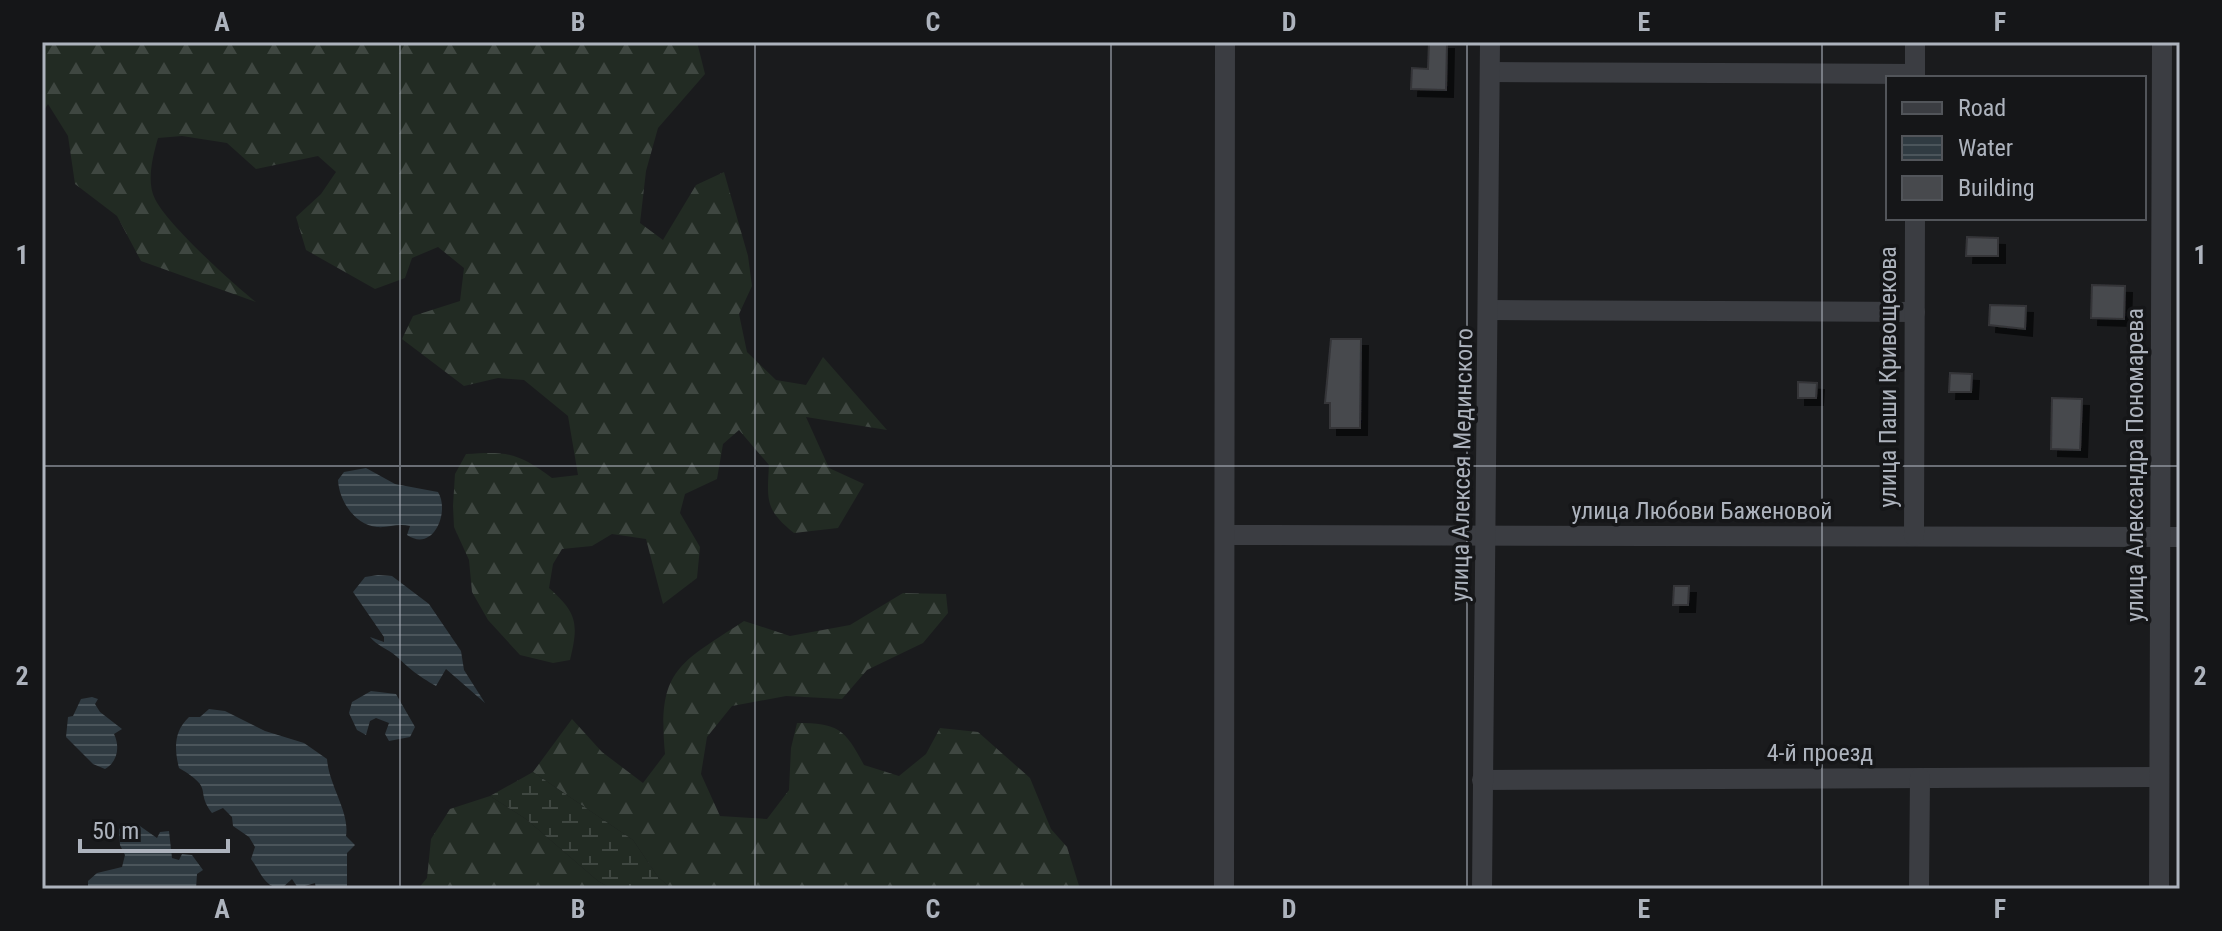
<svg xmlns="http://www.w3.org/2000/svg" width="2222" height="931" viewBox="0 0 2222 931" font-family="'Roboto Condensed',sans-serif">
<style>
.forest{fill:url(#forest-firs)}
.wetland{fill:url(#wetland-marsh)}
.water{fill:url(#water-rules)}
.building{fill:#47494d;stroke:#343539;stroke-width:2;filter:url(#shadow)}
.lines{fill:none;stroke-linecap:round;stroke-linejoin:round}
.street{stroke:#3b3d42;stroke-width:20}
.grid{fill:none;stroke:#adb3bd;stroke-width:2;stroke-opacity:0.55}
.labels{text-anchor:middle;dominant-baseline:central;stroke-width:7;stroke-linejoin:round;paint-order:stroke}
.street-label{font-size:24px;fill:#adb3bd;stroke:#151618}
.neatline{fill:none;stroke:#adb3bd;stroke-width:3}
.grid-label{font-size:26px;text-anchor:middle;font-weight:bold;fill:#adb3bd}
</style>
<defs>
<pattern id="forest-firs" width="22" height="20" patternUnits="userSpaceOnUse" patternTransform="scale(2)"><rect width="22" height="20" fill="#222b23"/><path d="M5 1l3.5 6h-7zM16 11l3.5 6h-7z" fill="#3f4741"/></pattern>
<pattern id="wetland-marsh" width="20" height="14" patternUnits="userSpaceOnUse" patternTransform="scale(2)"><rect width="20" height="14" fill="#222b23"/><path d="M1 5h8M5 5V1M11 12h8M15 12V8" fill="none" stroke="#3f4741"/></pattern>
<pattern id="water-rules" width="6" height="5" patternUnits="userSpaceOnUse" patternTransform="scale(2)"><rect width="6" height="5" fill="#303b42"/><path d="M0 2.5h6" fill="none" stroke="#4b555b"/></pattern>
<filter id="shadow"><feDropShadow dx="7" dy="7" stdDeviation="0" flood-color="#0009"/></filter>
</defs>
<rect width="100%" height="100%" fill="#1a1b1d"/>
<g class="forest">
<path d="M42,42H697L705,74L658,128L646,171L640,223L663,240L696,185L724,172L748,256L752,286L739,314L747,352L776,380L806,385L823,357L887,430L806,417L829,468L864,484L838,528L794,533C765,510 767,500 769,465L739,430L723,444L717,479L685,494L680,513L700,547L697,578L663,604L646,539L612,534L592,546L562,549L553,564L549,588C577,613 579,623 570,660L553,663L520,655L488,620L472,592L469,560L454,527L453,506L455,474L466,454C508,451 518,453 552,478L578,475L568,416L524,380L498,378L464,386L402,339L413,316L460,301L464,268L438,247L412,258L405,278L375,289L306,250L296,217L321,194L336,172L318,156L256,169L227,143L182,136L158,138C153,155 146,182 155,199C167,224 233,284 256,302L141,261L117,216L75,184L68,136L48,104L42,113Z"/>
<path d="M903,593L946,594L948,613L923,643L867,670L842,699L786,696L732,706L707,737L701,774L720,816L767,819L789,790L791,748L797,723C838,723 845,729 864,765L899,776L926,754L940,728L978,732L1030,778L1051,829L1067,847L1080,889H672L658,877L633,840L533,772L572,719L602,752L643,783L665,754C657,669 679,664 744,621L790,636L850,625Z"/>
<path d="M490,796L526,819L598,881L612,889H418L427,878L431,839L450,809Z"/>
</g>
<path class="wetland" d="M533,772L633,840L658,877L672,889H612L598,881L526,819L490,796Z"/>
<g class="water">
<path d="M366,468L395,484L438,492C450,511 434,553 407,535L410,526C397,523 389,528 377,527C355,525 339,501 338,480L344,472Z"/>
<path d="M378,575L392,576L429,604L461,651L464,670L485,703L446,669L436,686C417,675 411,670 396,656C388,649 377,646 370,637L384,642V637L353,592L365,577Z"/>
<path d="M371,691L396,694L415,727L410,737L389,741L385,734L389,723L376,718L370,721L366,735L357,730L349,713L352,702Z"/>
<path d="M92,697L98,699L95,704L100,712L122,729L114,734C120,746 118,762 105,769L93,764L66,737L68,717L73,716L81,699Z"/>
<path d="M209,709L225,711L265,731L304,743L327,759C329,786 350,812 346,836L355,845L347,853V889H316L315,883L298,888L292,879L282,888C264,888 261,872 251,859L255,847L249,837L233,826L232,817L223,808L212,813C194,789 216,790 179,768C174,748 174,731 189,717H200Z"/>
<path d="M125,824H137L157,838L160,832L169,831L172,858L179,860L182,854L192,855L203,870L197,874L196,889H88V881L97,873L122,867L125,855L120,845L119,829Z"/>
</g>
<g class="building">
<path d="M1429,42H1447L1446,90L1411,89L1412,68L1428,69Z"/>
<path d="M1967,237L1998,238V256H1966Z"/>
<path d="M2092,285L2125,286L2124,319L2091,318Z"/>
<path d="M1990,305L2026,306L2025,329L1989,325Z"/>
<path d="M1331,339H1361L1360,428H1330V403H1325Z"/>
<path d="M1950,373L1972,374L1971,392H1949Z"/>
<path d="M1798,382L1817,383L1816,398H1798Z"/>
<path d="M2052,398L2082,399L2080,450L2051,449Z"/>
<path d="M1674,586H1689L1688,605H1673Z"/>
</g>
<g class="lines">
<g class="street">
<path d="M1490,72L1915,74"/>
<path d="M1915,78V42"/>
<path d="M1490,310L1915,312"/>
<path d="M1225,535L2180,537"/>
<path d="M1914,536L1915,218"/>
<path d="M1482,780L2158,777"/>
<path d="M1224,889L1225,42"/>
<path d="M1482,889L1490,42"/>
<path d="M1919,889L1920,778"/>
<path d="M2159,889L2162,42"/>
</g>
</g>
<path class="grid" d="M400,42V889M755,42V889M1111,42V889M1467,42V889M1822,42V889M42,466H2180"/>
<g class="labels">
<g class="street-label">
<text transform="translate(1888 377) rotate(-90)">улица Паши Кривощекова</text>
<text transform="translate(1462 465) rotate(-89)">улица Алексея Мединского</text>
<text transform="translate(2135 465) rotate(-90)">улица Александра Пономарева</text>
<text x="1702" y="511">улица Любови Баженовой</text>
<text x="1820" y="753">4-й проезд</text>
</g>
</g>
<rect width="2222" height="931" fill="none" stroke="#151618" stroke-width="88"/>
<rect x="1886" y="76" width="260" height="144" fill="#151618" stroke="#52555a" stroke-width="2"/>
<rect x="1902" y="102" width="40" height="12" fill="#3b3d42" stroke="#52555a" stroke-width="2"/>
<text x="1958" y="116" font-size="24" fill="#adb3bd">Road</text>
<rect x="1902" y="136" width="40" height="24" fill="url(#water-rules)" stroke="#52555a" stroke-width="2"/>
<text x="1958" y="156" font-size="24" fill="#adb3bd">Water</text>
<rect x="1902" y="176" width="40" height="24" fill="#47494d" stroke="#52555a" stroke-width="2"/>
<text x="1958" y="196" font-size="24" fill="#adb3bd">Building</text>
<path d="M80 839v12h148v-12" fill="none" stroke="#adb3bd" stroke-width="4"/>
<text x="92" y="839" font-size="24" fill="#adb3bd" stroke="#151618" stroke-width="6" paint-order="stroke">50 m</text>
<rect x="44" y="44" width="2134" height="843" class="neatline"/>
<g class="grid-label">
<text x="222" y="31">A</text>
<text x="578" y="31">B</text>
<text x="933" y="31">C</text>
<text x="1289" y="31">D</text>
<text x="1644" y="31">E</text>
<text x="2000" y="31">F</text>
<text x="22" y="264">1</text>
<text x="2200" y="264">1</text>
<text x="22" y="685">2</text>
<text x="2200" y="685">2</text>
<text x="222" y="918">A</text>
<text x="578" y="918">B</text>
<text x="933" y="918">C</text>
<text x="1289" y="918">D</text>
<text x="1644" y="918">E</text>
<text x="2000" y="918">F</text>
</g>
</svg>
